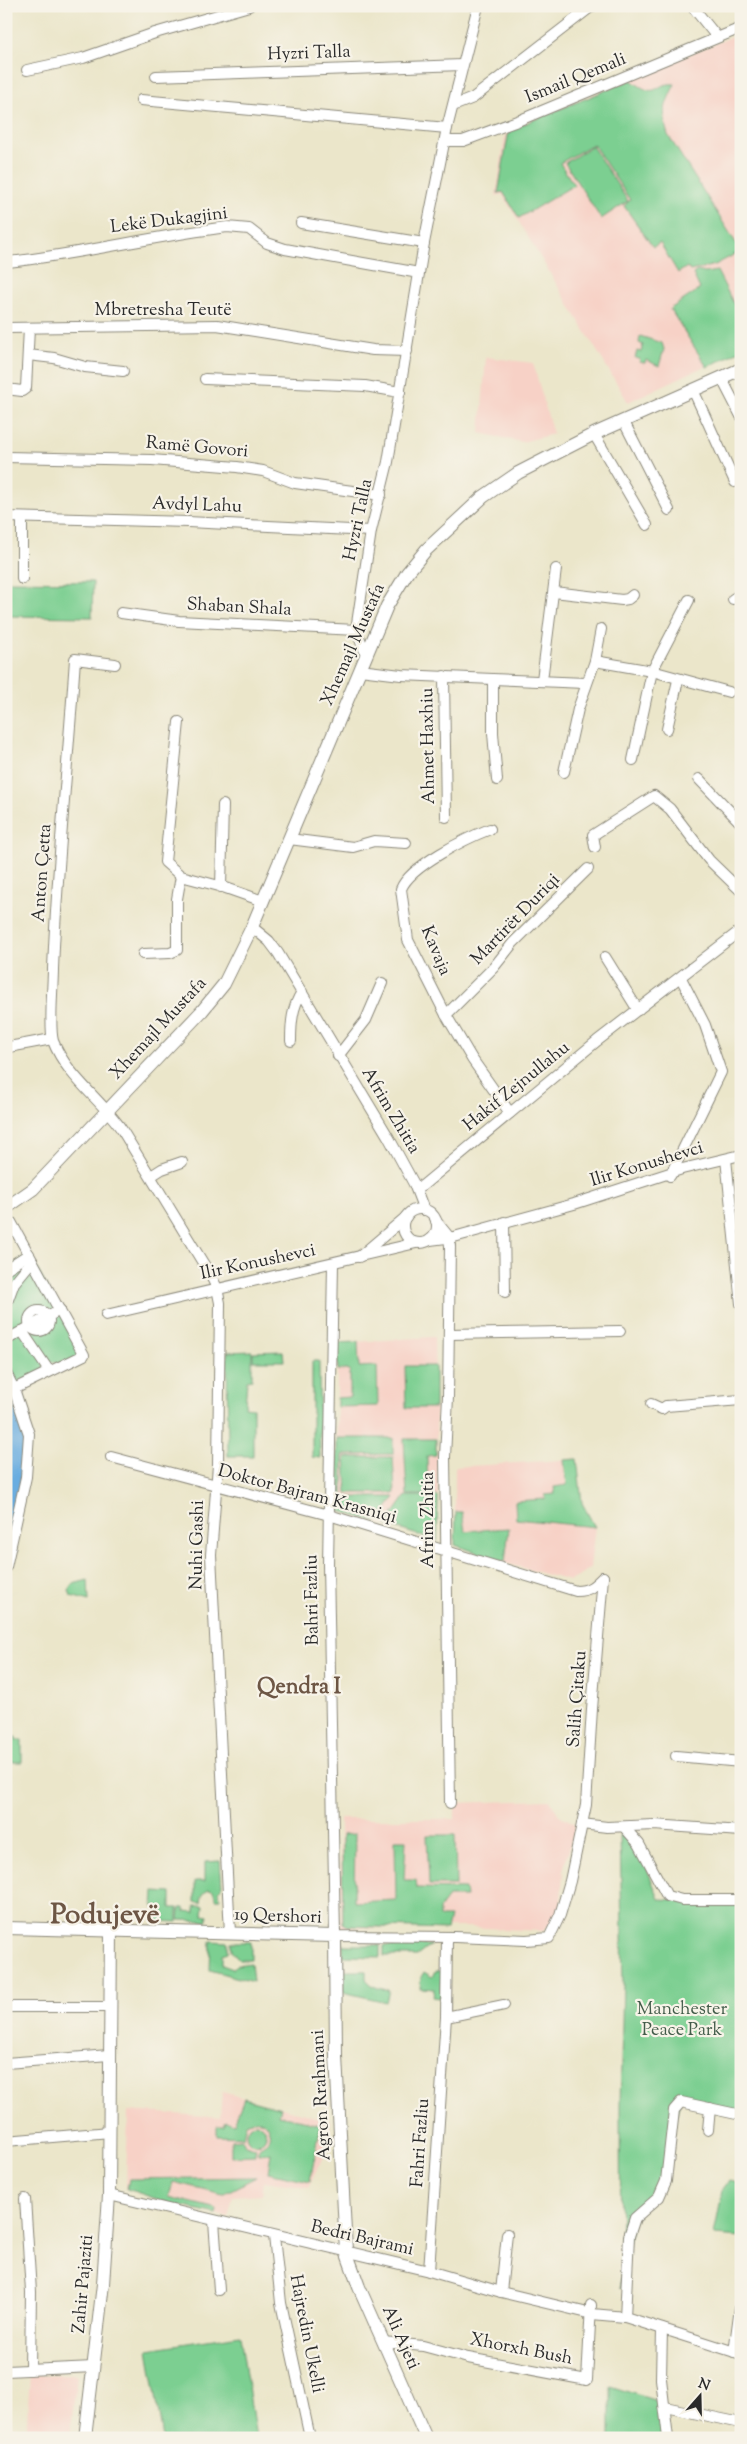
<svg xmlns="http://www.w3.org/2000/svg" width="747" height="2444" viewBox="0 0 747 2444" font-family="'Sorts Mill Goudy',serif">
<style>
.built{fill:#f7d1c6}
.green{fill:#7ccf91;stroke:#547d5e;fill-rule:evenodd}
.water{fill:#6bade0;stroke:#4b6c86}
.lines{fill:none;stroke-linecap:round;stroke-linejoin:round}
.minor-casing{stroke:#8b887a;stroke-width:12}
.major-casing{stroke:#8b887a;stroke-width:14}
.minor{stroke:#fff;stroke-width:10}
.major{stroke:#fff;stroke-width:12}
.labels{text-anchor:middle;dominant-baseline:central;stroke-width:4.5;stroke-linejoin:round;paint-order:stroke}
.street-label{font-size:18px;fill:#2b2b2b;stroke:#f7f3e8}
.park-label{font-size:18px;fill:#435c4a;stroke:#f7f3e8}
.district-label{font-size:22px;font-weight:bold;fill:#6d5645;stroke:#f7f3e8}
.town-label{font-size:28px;font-weight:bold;fill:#6d5645;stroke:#f7f3e8}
</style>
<rect width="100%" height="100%" fill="#f7f3e8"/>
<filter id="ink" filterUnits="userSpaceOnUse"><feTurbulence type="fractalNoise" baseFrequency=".02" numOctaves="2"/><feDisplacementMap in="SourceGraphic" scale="10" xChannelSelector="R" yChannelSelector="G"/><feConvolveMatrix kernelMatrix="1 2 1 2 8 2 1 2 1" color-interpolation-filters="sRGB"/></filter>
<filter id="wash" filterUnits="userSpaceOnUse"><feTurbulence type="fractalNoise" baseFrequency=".0096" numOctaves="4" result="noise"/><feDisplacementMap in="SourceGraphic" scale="20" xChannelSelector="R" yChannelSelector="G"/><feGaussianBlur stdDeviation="1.12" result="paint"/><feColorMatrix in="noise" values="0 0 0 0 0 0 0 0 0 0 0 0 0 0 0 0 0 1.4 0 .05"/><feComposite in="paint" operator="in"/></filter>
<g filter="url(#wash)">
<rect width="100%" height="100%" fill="#ebe6ca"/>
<g class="built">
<path d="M741,33V349L628,402L502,194L496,196L506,130Z"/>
<path d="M486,357L533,363L553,434L522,442L480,433Z"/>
<path d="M434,1337L438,1496L437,1541L337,1510V1343Z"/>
<path d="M577,1459L582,1503L595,1527L590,1568L578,1577L570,1581L508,1564L455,1545V1467Z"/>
<path d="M550,1800L559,1815L576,1824L563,1871L560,1915L543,1931L467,1927L341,1928L340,1819H455V1803Z"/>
<path d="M222,2092L330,2121V2143L308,2187L264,2181L262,2194L233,2196L228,2217L169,2203L126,2188L128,2111L220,2117Z"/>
<path d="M77,2374L70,2437L26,2438L30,2375Z"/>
</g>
<g class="green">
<path d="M631,80C660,102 652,82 675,84C665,105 661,112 668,135L741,251L715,265L690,271L687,267L678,273L660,243L653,247L624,206L630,200L593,144L560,163L574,185L519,218L503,192L498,193L509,130Z"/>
<path d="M592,146L628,201L601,219L565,163Z"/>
<path d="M697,271L705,273L717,271L741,318V350L707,367L670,309L700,289L693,274Z"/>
<path d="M640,336L662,343L664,349L659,366L646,360L645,363L639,362L640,359L635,358L637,351L641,352L643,345L639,343Z"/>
<path d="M6,581L93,582L92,617L6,616Z"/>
<path d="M29,1254L84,1355L61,1365L40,1357L46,1372L14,1389L6,1373V1269ZM35,1312C43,1310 46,1314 48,1321L44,1329L35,1330L29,1322L31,1316Z"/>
<path d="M358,1342L359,1367L377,1366L378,1406L337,1407V1398L350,1397V1370H338L337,1343Z"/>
<path d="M252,1351V1379L247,1380L245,1407L253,1408V1456H228L227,1352Z"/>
<path d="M283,1351L284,1361H253V1352Z"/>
<path d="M312,1361H319L320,1458L312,1457Z"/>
<path d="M405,1366H435V1408H406Z"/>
<path d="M337,1438H393V1454L343,1455V1497H395L377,1522L337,1510Z"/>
<path d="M404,1439H436V1455L427,1456L428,1495H407Z"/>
<path d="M345,1457H393L395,1493H347Z"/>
<path d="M577,1459L582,1503L595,1527L516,1519L515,1501L546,1499L545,1495L555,1494L554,1487L567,1485L564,1460Z"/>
<path d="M406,1496H438L437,1541L386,1525Z"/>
<path d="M456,1512H462L465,1531L509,1528L505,1562L455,1545Z"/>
<path d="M88,1580L89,1601L71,1596L69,1590L73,1584Z"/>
<path d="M6,1737H16V1740H22V1762H9Z"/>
<path d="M355,1834L354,1902L396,1900L395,1840H406L404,1880H416L417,1888L465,1889L466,1897H448L439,1909V1917H450L447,1929L348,1926L343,1923L342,1835Z"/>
<path d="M620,1834L640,1851L659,1899L741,1903V2113L680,2099L663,2181L658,2192L634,2215L621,2289L620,2105L623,1984Z"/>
<path d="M427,1835H455L456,1885H429Z"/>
<path d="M220,1861L222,1887L219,1890L220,1899H216L213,1890L208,1889L202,1896L201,1903L195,1902V1881H205V1862Z"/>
<path d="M154,1892L171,1893V1908H178V1922L153,1921V1916H159L160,1907L153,1906Z"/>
<path d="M195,1906H204L203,1915L208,1916L207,1921L179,1920L180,1908H184V1911L195,1912Z"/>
<path d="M211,1941L228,1942V1952L222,1954V1965L233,1969L236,1965L251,1963L253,1982L210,1970Z"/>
<path d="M231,1942H251V1960H239L231,1951Z"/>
<path d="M343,1945H380V1957L343,1956Z"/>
<path d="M431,1945L417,1956H384V1946Z"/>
<path d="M344,1971H366V1979C372,1987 379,1989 389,1990L386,2002L343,1992Z"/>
<path d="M435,1971H442L440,1998L433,1997L434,1989L420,1988L421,1977L424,1972L432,1977Z"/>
<path d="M244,2098L281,2108L279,2115L321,2124L310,2181L268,2172L271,2153L258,2154V2148C279,2141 269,2112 246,2123L243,2137L217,2136V2126H224L226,2121L234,2123Z"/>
<circle cx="256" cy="2134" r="10"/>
<path d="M242,2139L245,2145L255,2148V2155L231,2156V2140Z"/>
<path d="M256,2177L223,2194L173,2182L169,2197L217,2209L216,2214L169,2203L127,2189L129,2179Z"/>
<path d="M729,2181L741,2184V2237L714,2235L723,2189Z"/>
<path d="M240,2335L256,2438H163L148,2349Z"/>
<path d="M610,2386L660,2402L666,2438H610Z"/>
</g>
<path class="water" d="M6,1379L26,1439V1461L6,1555Z"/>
</g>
<g filter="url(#ink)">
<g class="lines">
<g class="minor-casing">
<g id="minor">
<path d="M692,6L717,37"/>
<path d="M27,70L83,58L155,33L249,6"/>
<path d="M156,76L462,65"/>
<path d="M141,100L447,128"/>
<path d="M453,106L473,98L592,6"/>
<path d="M445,141H463L520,120L741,28"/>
<path d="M301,223L424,243"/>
<path d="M8,262C81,254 154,236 227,227L249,229L267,243L285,249L419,273"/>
<path d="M6,328L217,325L373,350L407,351"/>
<path d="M28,355L54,358L85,367L123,371"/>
<path d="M205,379L365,386L400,392"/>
<path d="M722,379L741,416"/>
<path d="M6,389L22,391L26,388L29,328"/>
<path d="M694,392L735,482"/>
<path d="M624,422L669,510"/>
<path d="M594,434L647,525"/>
<path d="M6,457L152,460L237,467L263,471L295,483L381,495"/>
<path d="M6,517L188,522L371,531"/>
<path d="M22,579V518"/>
<path d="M554,592L622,600L628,599L633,595"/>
<path d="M733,599L741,594"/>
<path d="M121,613L179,621L356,630"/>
<path d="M366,654L356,630L371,531L388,462L424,243L447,128L478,6"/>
<path d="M595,661L652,671L729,692"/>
<path d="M115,664L75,659C68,763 57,866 53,969C53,985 49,1027 53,1041C67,1077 101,1099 122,1130L211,1276L217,1288L220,1303L218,1465L211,1555L230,1933"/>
<path d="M360,670L401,675L585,683"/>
<path d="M444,676L446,817"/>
<path d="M493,680V733L497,780"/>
<path d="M542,680L556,569"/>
<path d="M179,722L165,862L181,876L223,887L263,901"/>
<path d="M667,729L678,680"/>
<path d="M633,760L652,671L689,600"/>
<path d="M564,772L578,709L595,661L601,629"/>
<path d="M699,779L741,823"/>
<path d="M490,829C467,838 410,866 401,889L408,940L446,1015L472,1059L510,1113"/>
<path d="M289,839L353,847L374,841L406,843"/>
<path d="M595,847L593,835L654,796L670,809L709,860L741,891"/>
<path d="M221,887L223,805"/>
<path d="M252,927L269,941L278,953L389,1138L414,1184L424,1210"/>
<path d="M143,954L170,953L177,950V899L181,876"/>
<path d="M605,957L638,1010"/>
<path d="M446,1015L494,967L513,943L588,869"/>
<path d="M291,1041C291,1024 292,1007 302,992"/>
<path d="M6,1045L9,1047L52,1039"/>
<path d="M338,1056L366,1020L382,983"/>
<path d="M726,1159L741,1304"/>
<path d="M151,1176L162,1169L182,1162"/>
<path d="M670,1176L721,1072L705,1025L681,978"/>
<path d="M416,1188L422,1186L597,1041L741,930"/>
<circle cx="420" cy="1226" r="17"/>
<path d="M436,1221L449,1237L450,1246L448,1397L445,1457L450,1803"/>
<path d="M11,1222L84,1355L14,1389"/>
<path d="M504,1222L505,1292"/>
<path d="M430,1240L454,1237L574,1204L682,1169L741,1155"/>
<path d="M359,1257L406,1217"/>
<path d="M333,1263L328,1565L335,1936L455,1937L526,1940L549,1938L560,1915L570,1881L586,1805L592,1709L603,1577"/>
<path d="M6,1269L29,1254"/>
<path d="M6,1305L14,1283L32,1261"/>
<circle cx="39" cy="1321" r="10"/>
<path d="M106,1315L416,1243"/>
<path d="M22,1331L49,1371"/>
<path d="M449,1334L620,1331"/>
<path d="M6,1340L60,1310"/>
<path d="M6,1373L14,1389L29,1434L26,1477L6,1567"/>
<path d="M651,1404L662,1409L666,1406L741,1400"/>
<path d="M111,1457L329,1515L576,1591C589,1591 594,1586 603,1577"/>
<path d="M676,1756L741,1762"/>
<path d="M582,1824L607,1827L654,1825L741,1831"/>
<path d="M624,1827L639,1844L667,1896L682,1900H741"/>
<path d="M6,2007H109"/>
<path d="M446,2017L504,2005"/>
<path d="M6,2063L109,2055"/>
<path d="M708,2130L710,2108"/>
<path d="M6,2141L110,2132"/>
<path d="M109,2195L429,2271L501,2292L592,2314L625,2317L741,2354"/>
<path d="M25,2199L31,2292L30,2370"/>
<path d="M214,2221L219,2290"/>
<path d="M274,2236L281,2303L310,2438"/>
<path d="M429,2271L446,2017L447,1938"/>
<path d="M501,2292L507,2234"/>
<path d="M625,2317L629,2236L635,2218L659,2197L666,2181L674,2110L681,2102L741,2115"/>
<path d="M662,2329L661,2379L668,2438"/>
<path d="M383,2342L423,2346L468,2358L587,2380L591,2305"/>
<path d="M734,2352L741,2299"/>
<path d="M6,2371L94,2367"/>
<path d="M665,2407L741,2423"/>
</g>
</g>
<g class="major-casing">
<g id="major">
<path d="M6,1208L33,1189L202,1011L224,984L252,927L387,606L407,573L426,550L483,497L518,473L594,434L741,369"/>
<path d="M6,1928L335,1936L336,2056L346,2251L359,2287L426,2438"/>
<path d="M85,2438L103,2284L109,2195L111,1931"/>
</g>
</g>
<use href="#minor" class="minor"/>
<use href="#major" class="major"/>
</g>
</g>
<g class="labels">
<g class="street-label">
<text transform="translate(309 54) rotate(-2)">Hyzri Talla</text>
<text transform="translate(576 79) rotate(-22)">Ismail Qemali</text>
<text transform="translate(169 221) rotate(-7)">Lekë Dukagjini</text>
<text x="163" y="311">Mbretresha Teutë</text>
<text transform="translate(197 448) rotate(5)">Ramë Govori</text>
<text transform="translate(197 506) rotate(2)">Avdyl Lahu</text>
<text transform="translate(359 520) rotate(-78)">Hyzri Talla</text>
<text transform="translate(239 608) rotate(3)">Shaban Shala</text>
<text transform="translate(354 645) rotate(-66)">Xhemajl Mustafa</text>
<text transform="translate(429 746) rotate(-91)">Ahmet Haxhiu</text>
<text transform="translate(43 873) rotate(-86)">Anton Çetta</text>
<text transform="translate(516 920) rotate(-46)">Martirët Duriqi</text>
<text transform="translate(435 951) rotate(67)">Kavaja</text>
<text transform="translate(159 1029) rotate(-47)">Xhemajl Mustafa</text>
<text transform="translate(517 1087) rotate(-39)">Hakif Zejnullahu</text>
<text transform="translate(390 1111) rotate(59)">Afrim Zhitia</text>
<text transform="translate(647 1165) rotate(-17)">Ilir Konushevci</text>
<text transform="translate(258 1263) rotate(-12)">Ilir Konushevci</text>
<text transform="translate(307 1495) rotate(15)">Doktor Bajram Krasniqi</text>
<text transform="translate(429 1520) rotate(-90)">Afrim Zhitia</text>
<text transform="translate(198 1545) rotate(-89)">Nuhi Gashi</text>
<text transform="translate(313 1600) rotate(-91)">Bahri Fazliu</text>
<text transform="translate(578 1699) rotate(-86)">Salih Çitaku</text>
<text transform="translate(278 1917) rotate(2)">19 Qershori</text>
<text transform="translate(322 2095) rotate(-93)">Agron Rrahmani</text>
<text transform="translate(421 2143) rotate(-86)">Fahri Fazliu</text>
<text transform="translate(362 2239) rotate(13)">Bedri Bajrami</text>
<text transform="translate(84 2284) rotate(-85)">Zahir Pajaziti</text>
<text transform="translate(306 2334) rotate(79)">Hajredin Ukelli</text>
<text transform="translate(400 2338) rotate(66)">Ali Ajeti</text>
<text transform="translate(521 2350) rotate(11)">Xhorxh Bush</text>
</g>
<g class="park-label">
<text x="682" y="2010">Manchester<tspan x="682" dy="21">Peace Park</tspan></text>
</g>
<g class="district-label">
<text x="299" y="1688">Qendra I</text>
</g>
<g class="town-label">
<text x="105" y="1916">Podujevë</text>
</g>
</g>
<rect width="747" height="2444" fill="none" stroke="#f7f3e8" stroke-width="25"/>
<g transform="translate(700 2396) rotate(20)" stroke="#f7f3e8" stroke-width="4" paint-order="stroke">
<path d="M0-4L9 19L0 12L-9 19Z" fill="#2b2b2b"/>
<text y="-8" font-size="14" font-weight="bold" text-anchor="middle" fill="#2b2b2b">N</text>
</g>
</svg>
